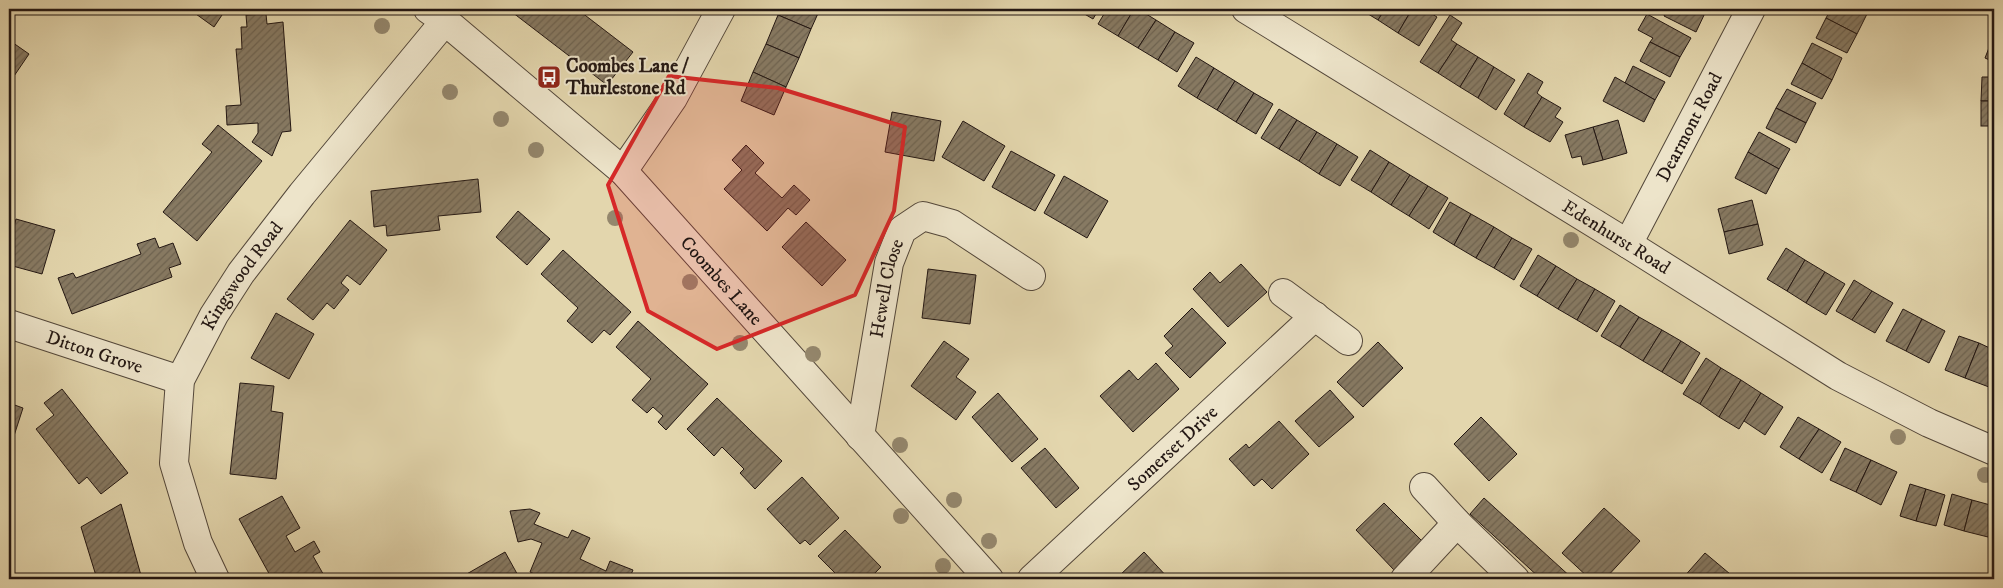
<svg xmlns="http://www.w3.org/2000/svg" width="2003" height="588" viewBox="0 0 2003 588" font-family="'IM FELL DW Pica',serif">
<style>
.building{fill:url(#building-hatch);stroke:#231713}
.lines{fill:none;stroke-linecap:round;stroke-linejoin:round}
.minor-casing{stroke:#53473a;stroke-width:30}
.minor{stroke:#ede4ca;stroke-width:28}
.tree{fill:#94876d}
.marked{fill:#d62828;fill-opacity:0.2;stroke:#d62828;stroke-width:4;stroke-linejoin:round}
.labels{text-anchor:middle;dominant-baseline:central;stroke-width:4;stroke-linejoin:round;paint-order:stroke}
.poi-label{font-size:19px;font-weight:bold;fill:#231713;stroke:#ede4ca;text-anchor:start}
.street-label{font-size:19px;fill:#231713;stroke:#ede4ca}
</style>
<defs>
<pattern id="building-hatch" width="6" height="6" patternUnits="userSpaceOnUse" patternTransform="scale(1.25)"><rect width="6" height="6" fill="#877a63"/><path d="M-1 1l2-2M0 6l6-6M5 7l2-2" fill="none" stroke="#6e6350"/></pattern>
</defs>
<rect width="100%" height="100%" fill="#e3d6ad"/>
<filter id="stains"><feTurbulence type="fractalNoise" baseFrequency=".004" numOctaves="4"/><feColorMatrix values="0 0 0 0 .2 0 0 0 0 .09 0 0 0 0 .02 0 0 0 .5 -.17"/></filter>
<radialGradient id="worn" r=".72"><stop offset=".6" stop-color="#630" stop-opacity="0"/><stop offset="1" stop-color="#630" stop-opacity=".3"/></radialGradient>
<g class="building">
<path d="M189,9H226L214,27Z"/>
<path d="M508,9H577L633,52L607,85Z"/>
<path d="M781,9H820L811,29L778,15Z"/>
<path d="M1076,9H1099L1093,19Z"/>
<path d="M1107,9H1134L1118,36L1098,24Z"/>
<path d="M1134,9H1138L1156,20L1138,48L1118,36Z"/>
<path d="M1360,9H1385L1378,20Z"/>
<path d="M1385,9H1412L1398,33L1378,20Z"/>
<path d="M1412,9H1424L1437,17L1419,46L1398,33Z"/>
<path d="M1667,9H1696L1705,13L1696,32L1664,16Z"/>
<path d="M1831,9H1858L1867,14L1857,34L1826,18Z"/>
<path d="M266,14L267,24L283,22L291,131L282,132L272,156L252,142L258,133V123L227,125L226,106L241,105L236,49H242L241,27H247L246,15Z"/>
<path d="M1647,14L1691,38L1680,57L1650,42L1653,38L1638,30Z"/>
<path d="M778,15L811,29L799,58L766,44Z"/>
<path d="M1450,15L1462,23L1451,40L1457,44L1438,73L1420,62Z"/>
<path d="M1826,18L1857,34L1847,53L1816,38Z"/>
<path d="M1156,20L1175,32L1158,60L1138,48Z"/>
<path d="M1175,32L1194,43L1177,72L1158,60Z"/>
<path d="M1994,35V62L1985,58Z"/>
<path d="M9,40L29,54L12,79L9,77Z"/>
<path d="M1650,42L1680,57L1670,77L1640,61Z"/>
<path d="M1812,43L1842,58L1832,80L1802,63Z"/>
<path d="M766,44L799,58L786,87L753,72Z"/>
<path d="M1457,44L1478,57L1460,87L1438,73Z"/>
<path d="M1196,57L1214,68L1197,98L1178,86Z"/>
<path d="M1478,57L1494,67L1478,98L1460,87Z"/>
<path d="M1802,63L1832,80L1822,99L1791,84Z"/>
<path d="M1633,66L1665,82L1655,100L1625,83Z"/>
<path d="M1494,67L1515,80L1496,110L1478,98Z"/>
<path d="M1214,68L1235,81L1217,110L1197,98Z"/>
<path d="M753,72L786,87L774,115L741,101Z"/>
<path d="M1528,73L1543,82L1537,93L1542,97L1524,127L1504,114Z"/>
<path d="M1615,77L1655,100L1644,122L1603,101Z"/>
<path d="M1982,77H1994V101H1981Z"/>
<path d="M1235,81L1254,93L1236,122L1217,110Z"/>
<path d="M1787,89L1816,103L1806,123L1776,108Z"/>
<path d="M1254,93L1273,104L1256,134L1236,122Z"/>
<path d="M1542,97L1561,108L1555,117L1563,122L1550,142L1524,127Z"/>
<rect x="1981" y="101" width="13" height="25"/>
<path d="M1776,108L1806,123L1796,143L1766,128Z"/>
<path d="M1279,109L1297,120L1279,149L1261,138Z"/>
<path d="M892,112L941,121L934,161L885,152Z"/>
<path d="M1297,120L1317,132L1299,161L1279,149Z"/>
<path d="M1618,120L1627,153L1603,160L1593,127Z"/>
<path d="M963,121L1005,146L984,181L942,157Z"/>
<path d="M218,125L262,161L197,241L163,212L212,152L202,144Z"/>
<path d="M1593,127L1603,160L1583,165L1581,156L1572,158L1565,135Z"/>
<path d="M1317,132L1337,144L1319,174L1299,161Z"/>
<path d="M1759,132L1790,149L1779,169L1748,152Z"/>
<path d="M1337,144L1358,157L1340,186L1319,174Z"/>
<path d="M746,145L764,163L755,173L782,198L794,185L810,200L796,215L788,208L767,231L724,189L742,170L732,160Z"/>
<path d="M1370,150L1389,162L1371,192L1351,180Z"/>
<path d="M1011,151L1055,175L1035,211L992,187Z"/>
<path d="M1748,152L1779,169L1766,194L1735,178Z"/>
<path d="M1389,162L1410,175L1391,205L1371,192Z"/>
<path d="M1410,175L1428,186L1409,216L1391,205Z"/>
<path d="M1064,176L1108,201L1087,238L1044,213Z"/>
<path d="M478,179L481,212L438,216L440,230L387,236L386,225L374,227L371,191Z"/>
<path d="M1428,186L1448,198L1429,229L1409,216Z"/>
<path d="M1752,200L1758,224L1724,232L1718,209Z"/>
<path d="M1450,202L1471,214L1454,245L1433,232Z"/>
<path d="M518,211L550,239L527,265L496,237Z"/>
<path d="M1471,214L1494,227L1476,258L1454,245Z"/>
<path d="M16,219L55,230L42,274L9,265V229L13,230Z"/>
<path d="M350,220L387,250L360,285L347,275L341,283L349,290L334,309L327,303L313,320L287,299Z"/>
<path d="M806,222L846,260L822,286L782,247Z"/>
<path d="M1758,224L1763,245L1729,254L1724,232Z"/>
<path d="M1494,227L1512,238L1494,268L1476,258Z"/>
<path d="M155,238L159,248L173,243L181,264L169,268L172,277L72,314L58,278L73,273L76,278L141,254L137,244Z"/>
<path d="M1512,238L1532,249L1514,280L1494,268Z"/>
<path d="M1786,248L1805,260L1787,291L1767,279Z"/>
<path d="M563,250L631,312L610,335L604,330L592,343L567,321L578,308L541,274Z"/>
<path d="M1538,255L1556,266L1537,296L1520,286Z"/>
<path d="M1805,260L1825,272L1806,303L1787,291Z"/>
<path d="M1241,264L1267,292L1228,327L1193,289L1210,272L1220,283Z"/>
<path d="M1556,266L1577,279L1558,309L1537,296Z"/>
<path d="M928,269L976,275L970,324L922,318Z"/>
<path d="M1825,272L1845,284L1826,315L1806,303Z"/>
<path d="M1577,279L1595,289L1577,320L1558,309Z"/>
<path d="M1854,280L1872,291L1852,320L1836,311Z"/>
<path d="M1595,289L1615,301L1597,332L1577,320Z"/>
<path d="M1872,291L1893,303L1875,333L1852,320Z"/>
<path d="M1620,305L1639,317L1620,347L1601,336Z"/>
<path d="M1192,308L1226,343L1190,378L1165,353L1173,346L1164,336Z"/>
<path d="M1903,309L1922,319L1906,351L1886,341Z"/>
<path d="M276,313L314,334L289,379L251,358Z"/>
<path d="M1639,317L1662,330L1643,361L1620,347Z"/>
<path d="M1922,319L1945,331L1929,363L1906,351Z"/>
<path d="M638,321L708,384L666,430L658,422L663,416L653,407L647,413L632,400L651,379L616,347Z"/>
<path d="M1662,330L1681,341L1662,372L1643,361Z"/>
<path d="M1959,336L1979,343L1965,378L1945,370Z"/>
<path d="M944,341L969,359L956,377L976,392L956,420L911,386Z"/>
<path d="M1681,341L1700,353L1682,384L1662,372Z"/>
<path d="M1378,342L1403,368L1363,407L1337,382Z"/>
<path d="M1979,343L1994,350V374L1989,387L1965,378Z"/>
<path d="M1706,358L1721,368L1700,404L1683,394Z"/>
<path d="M1156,363L1179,389L1133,432L1100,396L1129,370L1138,380Z"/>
<path d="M1721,368L1741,380L1719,417L1700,404Z"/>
<path d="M1741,380L1761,393L1739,429L1719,417Z"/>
<path d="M240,383L274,386L271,411L283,413L276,479L230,474Z"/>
<path d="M62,389L128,473L101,494L87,477L79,484L36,429L54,415L44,403Z"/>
<path d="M1330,390L1354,417L1319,447L1295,421Z"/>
<path d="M998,393L1038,439L1012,462L972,417Z"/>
<path d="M1761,393L1783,407L1765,435L1744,421Z"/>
<path d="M717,398L782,461L755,489L740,473L744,469L722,447L714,456L687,429Z"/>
<path d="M9,403L23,408L12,442L9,441Z"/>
<path d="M1481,417L1517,454L1489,481L1454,444Z"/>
<path d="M1798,417L1819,429L1799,459L1780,447Z"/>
<path d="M1279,421L1309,454L1272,489L1262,479L1254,486L1229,459L1246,444L1249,448Z"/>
<path d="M1819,429L1841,442L1822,473L1799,459Z"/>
<path d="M1045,448L1079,488L1056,508L1021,468Z"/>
<path d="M1845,448L1871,460L1856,492L1830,480Z"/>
<path d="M1871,460L1897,472L1881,505L1856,492Z"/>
<path d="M802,477L839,518L810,545L805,540L800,544L767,509Z"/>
<path d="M1910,484L1926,489L1916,521L1900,516Z"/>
<path d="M1926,489L1945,495L1936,526L1916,521Z"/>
<path d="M1952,494L1972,500L1964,531L1944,525Z"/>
<path d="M282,496L300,528L286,536L295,552L314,541L320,552L313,556L326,579H272L239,519Z"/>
<path d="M1484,498L1573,579H1541L1470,514Z"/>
<path d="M1972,500L1994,506V515L1988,537L1964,531Z"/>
<path d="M1384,503L1423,542L1394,570L1356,530Z"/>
<path d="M121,504L142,579H97L81,527Z"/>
<path d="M1604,508L1640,541L1605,579H1590L1562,553Z"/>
<path d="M530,509L540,513L534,524L568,538L572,530L590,538L580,559L606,571L610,561L633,570L629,579H545L530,572L542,543L531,539L518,542L510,511Z"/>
<path d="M845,530L881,567L869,579H841L818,556Z"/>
<path d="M505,552L520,579H458Z"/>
<path d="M1144,552L1169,579H1120L1118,577Z"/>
<path d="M1705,553L1736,579H1682Z"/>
</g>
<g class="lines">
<g class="minor-casing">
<g id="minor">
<path id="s1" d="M428,9L445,21L623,171L989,579"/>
<path id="s2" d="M1246,9L1628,244L1838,376L1929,423L1994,451"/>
<path d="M623,171L673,98L721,9"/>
<path id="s3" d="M1628,244L1751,9"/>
<path d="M1283,293L1348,341"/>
<path id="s4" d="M9,324L180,380"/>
<path id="s5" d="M860,436L889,263L902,230L923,216L952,224L1031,276"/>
<path d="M1424,487L1457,523L1515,579"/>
<path id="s6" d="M215,579L198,543L174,463L180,380L214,315L241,273L302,194L445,21"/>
<path id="s7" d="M1032,579L1315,316"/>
<path d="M1405,579L1457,523"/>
</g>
</g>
<use href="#minor" class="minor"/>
</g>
<g class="tree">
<circle cx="382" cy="26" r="8"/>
<circle cx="450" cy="92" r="8"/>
<circle cx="501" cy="119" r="8"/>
<circle cx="536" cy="150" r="8"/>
<circle cx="615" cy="218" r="8"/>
<circle cx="1571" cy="240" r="8"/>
<circle cx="690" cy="282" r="8"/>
<circle cx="740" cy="343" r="8"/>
<circle cx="813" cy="354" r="8"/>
<circle cx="1898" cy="437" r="8"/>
<circle cx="900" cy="445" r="8"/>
<circle cx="1985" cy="475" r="8"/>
<circle cx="954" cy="500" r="8"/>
<circle cx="901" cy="516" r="8"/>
<circle cx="989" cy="541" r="8"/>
<circle cx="943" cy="566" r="8"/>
</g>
<path class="marked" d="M669,76L778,88L905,127L894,211L855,295L717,349L648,311L608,185Z"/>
<defs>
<g id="bus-square" transform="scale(1.25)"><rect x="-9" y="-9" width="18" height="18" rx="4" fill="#8f2418" stroke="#ede4ca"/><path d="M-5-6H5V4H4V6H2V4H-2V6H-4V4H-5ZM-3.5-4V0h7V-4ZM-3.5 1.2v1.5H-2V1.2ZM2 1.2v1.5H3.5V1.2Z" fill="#fff"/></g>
</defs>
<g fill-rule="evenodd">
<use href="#bus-square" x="549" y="77"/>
</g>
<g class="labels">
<g class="poi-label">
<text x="566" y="66">Coombes Lane /<tspan x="566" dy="22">Thurlestone Rd</tspan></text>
</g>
<g class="street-label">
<text stroke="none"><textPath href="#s3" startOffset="132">Dearmont Road</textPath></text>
<text stroke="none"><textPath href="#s2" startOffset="435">Edenhurst Road</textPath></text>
<text stroke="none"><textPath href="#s6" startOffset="328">Kingswood Road</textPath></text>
<text stroke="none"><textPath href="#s1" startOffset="401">Coombes Lane</textPath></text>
<text stroke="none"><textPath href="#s5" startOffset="150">Hewell Close</textPath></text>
<text stroke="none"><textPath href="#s4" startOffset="90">Ditton Grove</textPath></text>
<text stroke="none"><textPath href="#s7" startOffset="192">Somerset Drive</textPath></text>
</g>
</g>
<rect width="2003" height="588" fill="none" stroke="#e3d6ad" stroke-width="30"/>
<rect x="10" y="10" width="1983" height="568" fill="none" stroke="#231713" stroke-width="2.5"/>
<rect x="15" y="15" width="1973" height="558" fill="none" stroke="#231713"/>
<rect width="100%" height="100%" filter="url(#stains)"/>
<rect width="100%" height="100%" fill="url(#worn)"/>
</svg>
